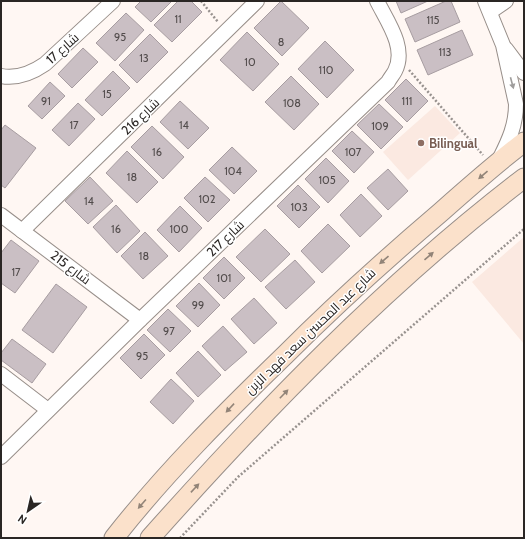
<svg xmlns="http://www.w3.org/2000/svg" width="525" height="539" viewBox="0 0 525 539" font-family="Cabin,Cairo,sans-serif">
<style>
.built{fill:#fbe9e1}
.building{fill:#cabfc4;stroke:#a79da1}
.lines{fill:none;stroke-linecap:round;stroke-linejoin:round}
.street-casing{stroke:#978e89;stroke-width:16}
.secondary-casing{stroke:#978e89;stroke-width:21}
.path{stroke:#98928f;stroke-width:2.5;stroke-dasharray:2 2;stroke-linecap:butt}
.street{stroke:#fff;stroke-width:14}
.secondary{stroke:#fbe1cb;stroke-width:19}
.oneway{fill:#9f9d9c}
.oneway2{fill:#928478}
.education-dot{fill:#8d6e63;stroke:#fff;stroke-width:1.5}
.labels{text-anchor:middle;dominant-baseline:central;stroke-width:3;stroke-linejoin:round;paint-order:stroke}
.number-label{font-size:11px;fill:#524c4c}
.street-label{font-size:13px;fill:#2a2624;stroke:#fff}
.education-label{font-size:13px;font-weight:bold;fill:#785e54;stroke:#fff;text-anchor:start}
</style>
<rect width="100%" height="100%" fill="#fff7f3"/>
<g class="built">
<path d="M435,106L460,133L408,180L383,152Z"/>
<path d="M524,237V344L472,282Z"/>
</g>
<g class="building">
<path d="M141,1H172L151,22L135,7Z"/>
<path d="M178,1H191L202,12L172,42L154,25Z"/>
<path d="M281,1L309,28L282,56L254,28Z"/>
<path d="M396,1H428L401,13Z"/>
<path d="M446,1H451L460,22L415,42L405,19Z"/>
<path d="M126,13L144,30L115,61L96,43Z"/>
<path d="M462,30L473,55L428,75L417,50Z"/>
<path d="M247,32L279,64L253,91L220,60Z"/>
<path d="M150,34L168,52L137,83L119,65Z"/>
<path d="M325,41L354,70L327,98L298,69Z"/>
<path d="M83,48L98,62L72,88L58,74Z"/>
<path d="M113,71L130,88L102,116L85,100Z"/>
<path d="M291,76L319,104L294,130L265,102Z"/>
<path d="M406,79L428,101L407,122L385,100Z"/>
<path d="M50,82L65,96L42,119L28,106Z"/>
<path d="M180,101L209,128L188,149L160,122Z"/>
<path d="M78,103L95,119L69,146L52,130Z"/>
<path d="M379,104L403,127L381,149L357,125Z"/>
<path d="M5,125L36,148L5,188L1,185V130Z"/>
<path d="M152,126L184,157L163,179L131,147Z"/>
<path d="M352,131L374,152L354,173L332,151Z"/>
<path d="M232,147L257,171L234,194L209,170Z"/>
<path d="M127,151L158,182L137,203L106,173Z"/>
<path d="M326,158L349,181L328,203L305,179Z"/>
<path d="M388,169L408,191L388,210L367,188Z"/>
<path d="M90,177L113,201L88,224L65,201Z"/>
<path d="M205,177L230,200L208,222L184,198Z"/>
<path d="M298,185L320,207L299,228L277,206Z"/>
<path d="M361,194L382,216L360,237L340,215Z"/>
<path d="M116,205L140,231L117,253L93,227Z"/>
<path d="M180,206L202,228L179,252L157,230Z"/>
<path d="M328,224L350,246L322,273L301,251Z"/>
<path d="M265,229L290,254L261,282L236,257Z"/>
<path d="M145,232L168,256L143,279L121,256Z"/>
<path d="M11,240L39,261L15,293L1,283V253Z"/>
<path d="M224,257L245,278L224,299L203,278Z"/>
<path d="M295,260L315,282L286,309L265,287Z"/>
<path d="M199,283L220,305L198,327L176,306Z"/>
<path d="M56,284L87,307L53,353L22,330Z"/>
<path d="M254,298L277,323L254,344L231,319Z"/>
<path d="M168,309L191,331L170,352L147,330Z"/>
<path d="M223,326L247,352L225,371L202,346Z"/>
<path d="M144,334L165,355L141,379L120,358Z"/>
<path d="M12,339L46,364L32,383L1,360V353Z"/>
<path d="M198,351L221,375L198,397L176,373Z"/>
<path d="M171,379L194,401L173,424L150,402Z"/>
</g>
<g class="lines">
<g class="street-casing">
<g id="street">
<path d="M485,1L503,45L516,104C516,125 509,140 500,158"/>
<path d="M490,12L506,1"/>
<path d="M506,49L524,73"/>
<path d="M1,76C17,79 32,73 45,64L113,1"/>
<path d="M1,215L140,320"/>
<path d="M22,231L257,1"/>
<path d="M1,374L48,410"/>
<path d="M1,457L140,320L388,82C390,78 393,75 395,71C407,48 387,21 377,1"/>
</g>
</g>
<g class="secondary-casing">
<g id="secondary">
<path d="M114,538C165,473 225,413 285,355C335,305 387,258 441,212C468,188 495,164 524,142"/>
<path d="M150,538C265,409 387,283 524,178"/>
</g>
</g>
<g class="path">
<path d="M201,1L218,22"/>
<path d="M409,70L483,155"/>
<path d="M180,538L238,477L524,229"/>
</g>
<use href="#street" class="street"/>
<use href="#secondary" class="secondary"/>
</g>
<defs><path id="oneway-solid" d="M-6-.8H1V-3.2L6.5 0L1 3.2V.8H-6Z"/></defs>
<use class="oneway" href="#oneway-solid" transform="translate(512 83) rotate(75)"/>
<g class="oneway2">
<use href="#oneway-solid" transform="translate(483 175) rotate(139)"/>
<use href="#oneway-solid" transform="translate(429 256) rotate(-41)"/>
<use href="#oneway-solid" transform="translate(384 260) rotate(139)"/>
<use href="#oneway-solid" transform="translate(284 394) rotate(-46)"/>
<use href="#oneway-solid" transform="translate(230 408) rotate(133)"/>
<use href="#oneway-solid" transform="translate(195 488) rotate(-47)"/>
<use href="#oneway-solid" transform="translate(142 504) rotate(131)"/>
</g>
<circle class="education-dot" cx="421" cy="143" r="4"/>
<g class="labels">
<g class="number-label">
<text x="178" y="19">11</text>
<text x="433" y="20">115</text>
<text x="120" y="37">95</text>
<text x="281" y="42">8</text>
<text x="445" y="52">113</text>
<text x="144" y="58">13</text>
<text x="250" y="62">10</text>
<text x="326" y="70">110</text>
<text x="107" y="94">15</text>
<text x="46" y="101">91</text>
<text x="407" y="101">111</text>
<text x="292" y="103">108</text>
<text x="74" y="125">17</text>
<text x="184" y="125">14</text>
<text x="380" y="126">109</text>
<text x="157" y="152">16</text>
<text x="353" y="152">107</text>
<text x="233" y="171">104</text>
<text x="132" y="177">18</text>
<text x="327" y="180">105</text>
<text x="207" y="199">102</text>
<text x="89" y="201">14</text>
<text x="299" y="207">103</text>
<text x="116" y="229">16</text>
<text x="179" y="229">100</text>
<text x="144" y="256">18</text>
<text x="16" y="272">17</text>
<text x="224" y="278">101</text>
<text x="198" y="305">99</text>
<text x="169" y="331">97</text>
<text x="142" y="356">95</text>
</g>
<g class="street-label">
<text transform="translate(62 48) rotate(-42)">شارع 17</text>
<text transform="translate(140 116) rotate(-44)">شارع 216</text>
<text transform="translate(225 238) rotate(-44)">شارع 217</text>
<text transform="translate(71 267) rotate(37)">شارع 215</text>
<text transform="translate(310 331) rotate(-44)">شارع عبد المحسن سعد فهد الزبن</text>
</g>
<g class="education-label">
<text x="429" y="143">Bilingual</text>
</g>
</g>
<rect width="525" height="539" fill="none" stroke="#2a2624" stroke-width="4"/>
<g transform="translate(28 511) rotate(214)" stroke="#ffffff" stroke-width="3" paint-order="stroke">
<path d="M0-3L7 15L0 10L-7 15Z" fill="#2a2624"/>
<text y="-6" font-size="11" font-weight="bold" text-anchor="middle" fill="#2a2624">N</text>
</g>
</svg>
